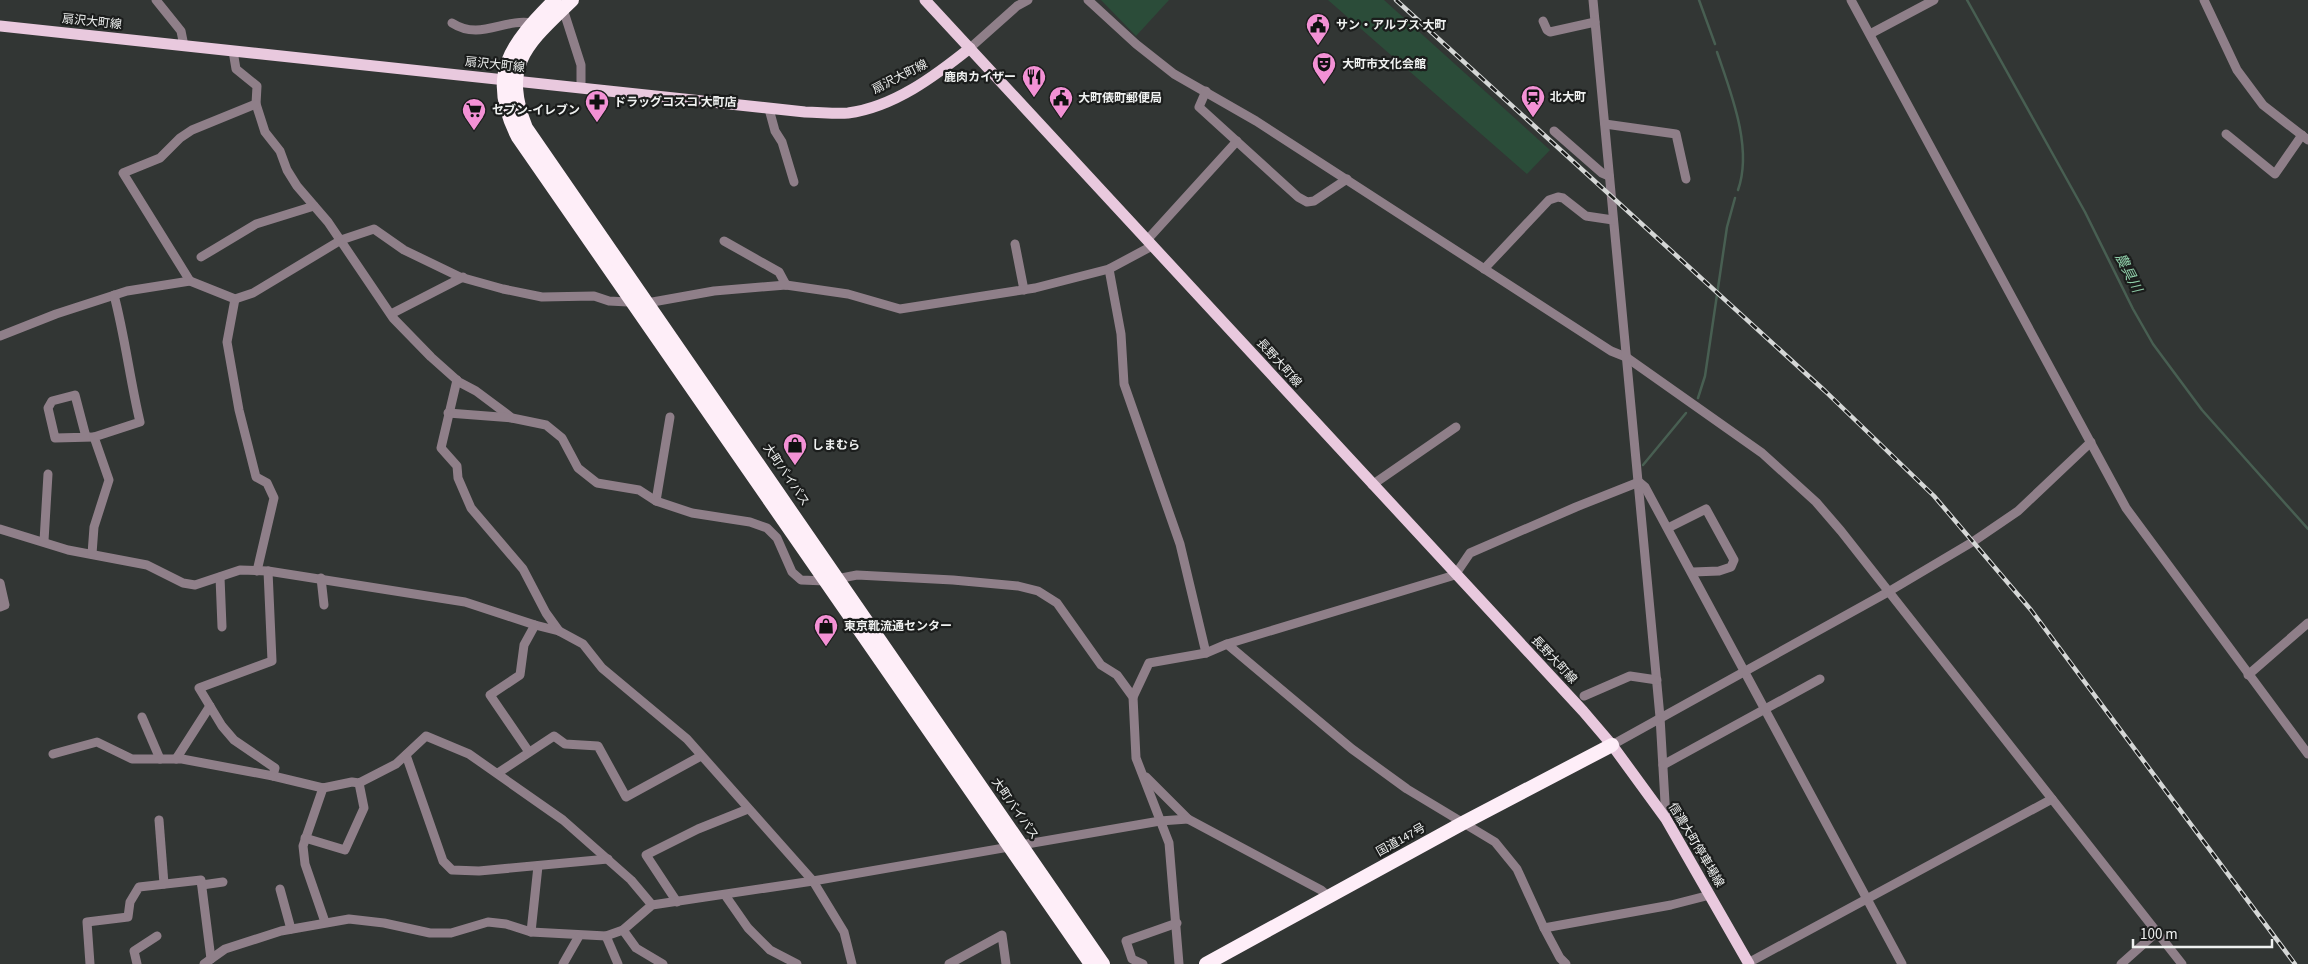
<svg xmlns="http://www.w3.org/2000/svg" width="2308" height="964" viewBox="0 0 2308 964" font-family="'Source Sans 3','Noto Sans JP',sans-serif">
<style>
.green{fill:#2b4c39}
.lines{fill:none;stroke-linecap:round;stroke-linejoin:round}
.stream{stroke:#485f52;stroke-width:2.5}
.minor{stroke:#8f7f89;stroke-width:9}
.major{stroke:#e9c9de;stroke-width:11}
.highway{stroke:#feeef8;stroke-width:14}
.rail-casing{stroke:#d5d7d6;stroke-width:4.5}
.rail{stroke:#1b1d1c;stroke-width:2.5;stroke-dasharray:8;stroke-linecap:butt}
.labels{text-anchor:middle;dominant-baseline:central;stroke-width:4.5;stroke-linejoin:round;paint-order:stroke}
.street-label{font-size:12px;fill:#eff1f0;stroke:#1b1d1c}
.poi-label{font-size:12px;font-weight:bold;fill:#eff1f0;stroke:#1b1d1c;text-anchor:start}
.water-label{font-size:14px;font-style:italic;fill:#90cfaa;stroke:#1b1d1c}
</style>
<rect width="100%" height="100%" fill="#323634"/>
<g class="green">
<path d="M1101,0H1169L1136,36Z"/>
<path d="M1328,0H1384L1550,150L1527,174Z"/>
</g>
<g class="lines">
<g class="stream">
<path d="M1699,0L1715,44"/>
<path d="M1967,0L2085,212L2133,309L2153,344L2202,410L2308,529"/>
<path d="M1717,52C1731,93 1753,148 1738,190"/>
<path d="M1698,398L1705,376L1727,227L1735,198"/>
<path d="M1643,465L1686,413"/>
</g>
<g class="minor">
<path d="M156,0L181,31L184,46"/>
<path d="M1088,0L1136,44L1174,74L1256,121L1611,351L1626,357L1762,453L1816,502L1841,531L2182,964"/>
<path d="M1593,0L1660,717L1666,819"/>
<path d="M1851,0L2126,508L2308,754"/>
<path d="M2204,0L2237,70L2263,105L2308,140"/>
<path d="M563,9L581,65V88"/>
<path d="M1543,21L1547,30L1550,32L1595,22"/>
<path d="M452,23C480,41 504,18 532,23"/>
<path d="M1870,34L1934,0"/>
<path d="M970,48L1017,6L1028,0"/>
<path d="M233,51L236,69L257,86L256,104L265,132L280,151L287,170L297,186L328,222L393,318L431,357L459,382L476,391L512,418L546,425L562,438L578,468L597,483L639,490L656,501L692,513L750,522L767,528L777,538L792,572L801,580L826,581L857,575L953,580L1018,586L1038,591L1057,603L1101,665L1117,675L1133,697L1136,758L1169,843L1179,964"/>
<path d="M1206,91L1199,107L1298,197L1307,202L1314,201L1347,179"/>
<path d="M769,109L775,131L782,142L794,182"/>
<path d="M1605,124L1676,134L1686,179"/>
<path d="M1554,131L1602,173L1609,176"/>
<path d="M2226,134L2275,174L2302,135"/>
<path d="M1147,240L1237,141"/>
<path d="M724,241L779,272L786,285"/>
<path d="M1015,244L1024,290"/>
<path d="M201,257L256,224L314,206"/>
<path d="M1109,269L1121,334L1124,384L1180,544L1206,653"/>
<path d="M1484,269L1549,200L1558,197L1563,198L1586,216L1613,220"/>
<path d="M190,281L123,173L160,158L180,138L192,130L256,104"/>
<path d="M235,299L227,342L239,410L256,477L267,483L274,498L257,571"/>
<path d="M391,314L463,277"/>
<path d="M0,336L56,314L127,291L190,281L235,299L253,293L341,240L374,229L404,250L460,277L503,289L542,297L594,296L609,301L647,303L714,291L786,285L848,294L900,309L1035,288L1109,269L1152,246"/>
<path d="M457,380L441,448L457,466L458,478L471,508L523,569L546,613L559,631"/>
<path d="M448,413L512,418"/>
<path d="M86,437L75,395L52,401L48,408L55,438L94,437"/>
<path d="M1372,485L1456,427"/>
<path d="M656,501L670,417"/>
<path d="M1668,528L1706,509L1734,560L1731,567L1719,571L1693,572"/>
<path d="M0,529L68,550L147,565L183,583L195,585L240,570L268,571L465,602L535,625L559,631L583,644L602,668L687,739L813,881L844,932L852,964"/>
<path d="M44,541L48,474"/>
<path d="M92,554L94,527L109,480L94,437L140,422C130,380 125,337 114,295"/>
<path d="M268,571L272,661L199,688L222,726L234,740L275,768L273,776L323,788L352,782L359,783L396,764L426,736L469,754L563,820L631,880L652,905"/>
<path d="M220,577L222,627"/>
<path d="M321,578L324,605"/>
<path d="M0,583L5,605L0,607"/>
<path d="M1227,644L1352,749L1407,789L1495,842L1517,869L1544,928L1560,958L1566,964"/>
<path d="M2248,675L2308,623"/>
<path d="M1584,696L1630,676L1657,680"/>
<path d="M1133,697L1149,663L1206,653L1227,644L1455,575L1470,553L1576,507L1639,482L1645,487L1902,964"/>
<path d="M142,717L160,759"/>
<path d="M1612,745L1888,592L1974,541L2018,511L2091,442"/>
<path d="M529,752L490,695L520,675L524,645L535,625"/>
<path d="M53,754L97,742L132,759H182L273,776"/>
<path d="M406,755L443,861L452,870L479,871L608,859"/>
<path d="M176,759L210,706"/>
<path d="M1663,765L1820,679"/>
<path d="M498,773L554,736L565,744L598,746L626,797L701,756"/>
<path d="M1146,777L1188,819L1321,890L1329,897"/>
<path d="M323,788L303,846L305,864L325,922"/>
<path d="M159,820L164,884"/>
<path d="M305,838L345,850L364,808L359,783"/>
<path d="M202,885L223,882"/>
<path d="M280,889L291,929"/>
<path d="M725,895L748,928L770,950L797,964"/>
<path d="M677,902L646,855L698,829L748,809"/>
<path d="M1544,928L1671,905L1710,895"/>
<path d="M623,930L636,948L663,964"/>
<path d="M531,932L538,866"/>
<path d="M606,936L618,964"/>
<path d="M1748,963L2052,799"/>
<path d="M90,964L87,922L128,917L130,902L139,887L201,880L211,959"/>
<path d="M137,964L134,951L157,936"/>
<path d="M204,964L225,949L281,931L349,919L384,923L430,933H451L488,922L506,924L531,932L606,936L623,930L652,905L813,881L1160,821L1188,819"/>
<path d="M563,964L579,936"/>
<path d="M949,964L1002,935L1006,964"/>
<path d="M1143,964L1132,959L1126,941L1177,923"/>
<path d="M2121,964L2157,932"/>
</g>
<g class="major">
<path d="M925,0L1583,711L1612,745L1666,819L1749,964"/>
<path d="M0,26L805,112C819,112 834,114 848,113C894,107 935,76 970,48"/>
</g>
<g class="highway">
<path d="M555,0C511,44 486,75 518,137L1091,964"/>
<path d="M572,0C528,43 500,63 526,128L1103,964"/>
<path d="M1206,964L1463,823L1612,745"/>
</g>
<g class="rail-casing">
<path id="rail" d="M1396,0L1825,391L1934,496L2031,610L2295,964"/>
</g>
<use href="#rail" class="rail"/>
</g>
<defs>
<g id="civic-pin" transform="scale(1.25)"><path d="M0 17L-7.5 6A9.5 9.5 0 1 1 7.5 6Z" fill="#f391d5" stroke="#1b1d1c"/><path d="M-.6-6.5H3V-4.5H.6V-3L4-1V1h2V6H-6V1h2V-1L-.6-3ZM-1.2 2.5V6h2.4V2.5Z" fill="#111"/></g>
<g id="theatre-pin" transform="scale(1.25)"><path d="M0 17L-7.5 6A9.5 9.5 0 1 1 7.5 6Z" fill="#f391d5" stroke="#1b1d1c"/><path d="M-5-5.5Q0-4 5-5.5V0Q5 5 0 6Q-5 5-5 0ZM-3.3-2.5H-1v1.5H-3.3ZM1-2.5H3.3v1.5H1ZM-2.8 1Q0 5.5 2.8 1Z" fill="#111"/></g>
<g id="restaurant-pin" transform="scale(1.25)"><path d="M0 17L-7.5 6A9.5 9.5 0 1 1 7.5 6Z" fill="#f391d5" stroke="#1b1d1c"/><path d="M-5-6h1v4h1v-4h1v4h1v-4h1v5L-1.5 .5V6h-2V.5L-5-1ZM5-6V6H3V1.5H1.5Q1.5-4 5-6Z" fill="#111"/></g>
<g id="station-pin" transform="scale(1.25)"><path d="M0 17L-7.5 6A9.5 9.5 0 1 1 7.5 6Z" fill="#f391d5" stroke="#1b1d1c"/><path d="M-3-6H3Q5-6 5-4V2Q5 4 3 4L4.5 6H3L1.5 4h-3L-3 6H-4.5L-3 4Q-5 4-5 2V-4Q-5-6-3-6ZM-3.5-4v3h7v-3ZM-3.5 1v1.5H-2V1ZM2 1v1.5H3.5V1Z" fill="#111"/></g>
<g id="pharmacy-pin" transform="scale(1.25)"><path d="M0 17L-7.5 6A9.5 9.5 0 1 1 7.5 6Z" fill="#f391d5" stroke="#1b1d1c"/><path d="M-2-6h4v4h4v4h-4v4h-4v-4h-4v-4h4Z" fill="#111"/></g>
<g id="supermarket-pin" transform="scale(1.25)"><path d="M0 17L-7.5 6A9.5 9.5 0 1 1 7.5 6Z" fill="#f391d5" stroke="#1b1d1c"/><path d="M-6-5.5h2.5l.6 2H6L4.5 2H-2.5L-4.4-4H-6ZM-1.5 3.2a1.3 1.3 0 1 0 .1 0ZM3 3.2a1.3 1.3 0 1 0 .1 0Z" fill="#111"/></g>
<g id="shop-pin" transform="scale(1.25)"><path d="M0 17L-7.5 6A9.5 9.5 0 1 1 7.5 6Z" fill="#f391d5" stroke="#1b1d1c"/><path d="M-5-2.5h2.3a2.7 3.5 0 0 1 5.4 0H5L5.5 6h-11ZM-1.5-2.5h3a1.5 2.3 0 0 0-3 0Z" fill="#111"/></g>
</defs>
<g fill-rule="evenodd">
<use href="#civic-pin" x="1318" y="25"/>
<use href="#theatre-pin" x="1324" y="64"/>
<use href="#restaurant-pin" x="1034" y="77"/>
<use href="#station-pin" x="1533" y="97"/>
<use href="#civic-pin" x="1061" y="98"/>
<use href="#pharmacy-pin" x="597" y="102"/>
<use href="#supermarket-pin" x="474" y="110"/>
<use href="#shop-pin" x="795" y="445"/>
<use href="#shop-pin" x="826" y="626"/>
</g>
<g class="labels">
<g class="street-label">
<text transform="translate(92 22) rotate(6)">扇沢大町線</text>
<text transform="translate(495 65) rotate(6)">扇沢大町線</text>
<text transform="translate(900 77) rotate(-27)">扇沢大町線</text>
<text transform="translate(1279 363) rotate(48)">長野大町線</text>
<text transform="translate(786 475) rotate(56)">大町バイパス</text>
<text transform="translate(1554 660) rotate(47)">長野大町線</text>
<text transform="translate(1015 809) rotate(55)">大町バイパス</text>
<text transform="translate(1401 840) rotate(-29)">国道147号</text>
<text transform="translate(1696 845) rotate(59)">信濃大町停車場線</text>
</g>
<g class="poi-label">
<text x="1336" y="25">サン・アルプス 大町</text>
<text x="1342" y="64">大町市文化会館</text>
<text x="1016" y="77" text-anchor="end">鹿肉カイザー</text>
<text x="1550" y="97">北大町</text>
<text x="1078" y="98">大町俵町郵便局</text>
<text x="614" y="102">ドラッグコスコ 大町店</text>
<text x="492" y="110">セブン-イレブン</text>
<text x="812" y="445">しまむら</text>
<text x="844" y="626">東京靴流通センター</text>
</g>
<g class="water-label">
<text transform="translate(2128 273) rotate(63)">農具川</text>
</g>
</g>
<path d="M2133 939v8h139v-8" fill="none" stroke="#eff1f0" stroke-width="2.5"/>
<text x="2140" y="939" font-size="15" fill="#eff1f0" stroke="#1b1d1c" stroke-width="4" paint-order="stroke">100 m</text>
</svg>
